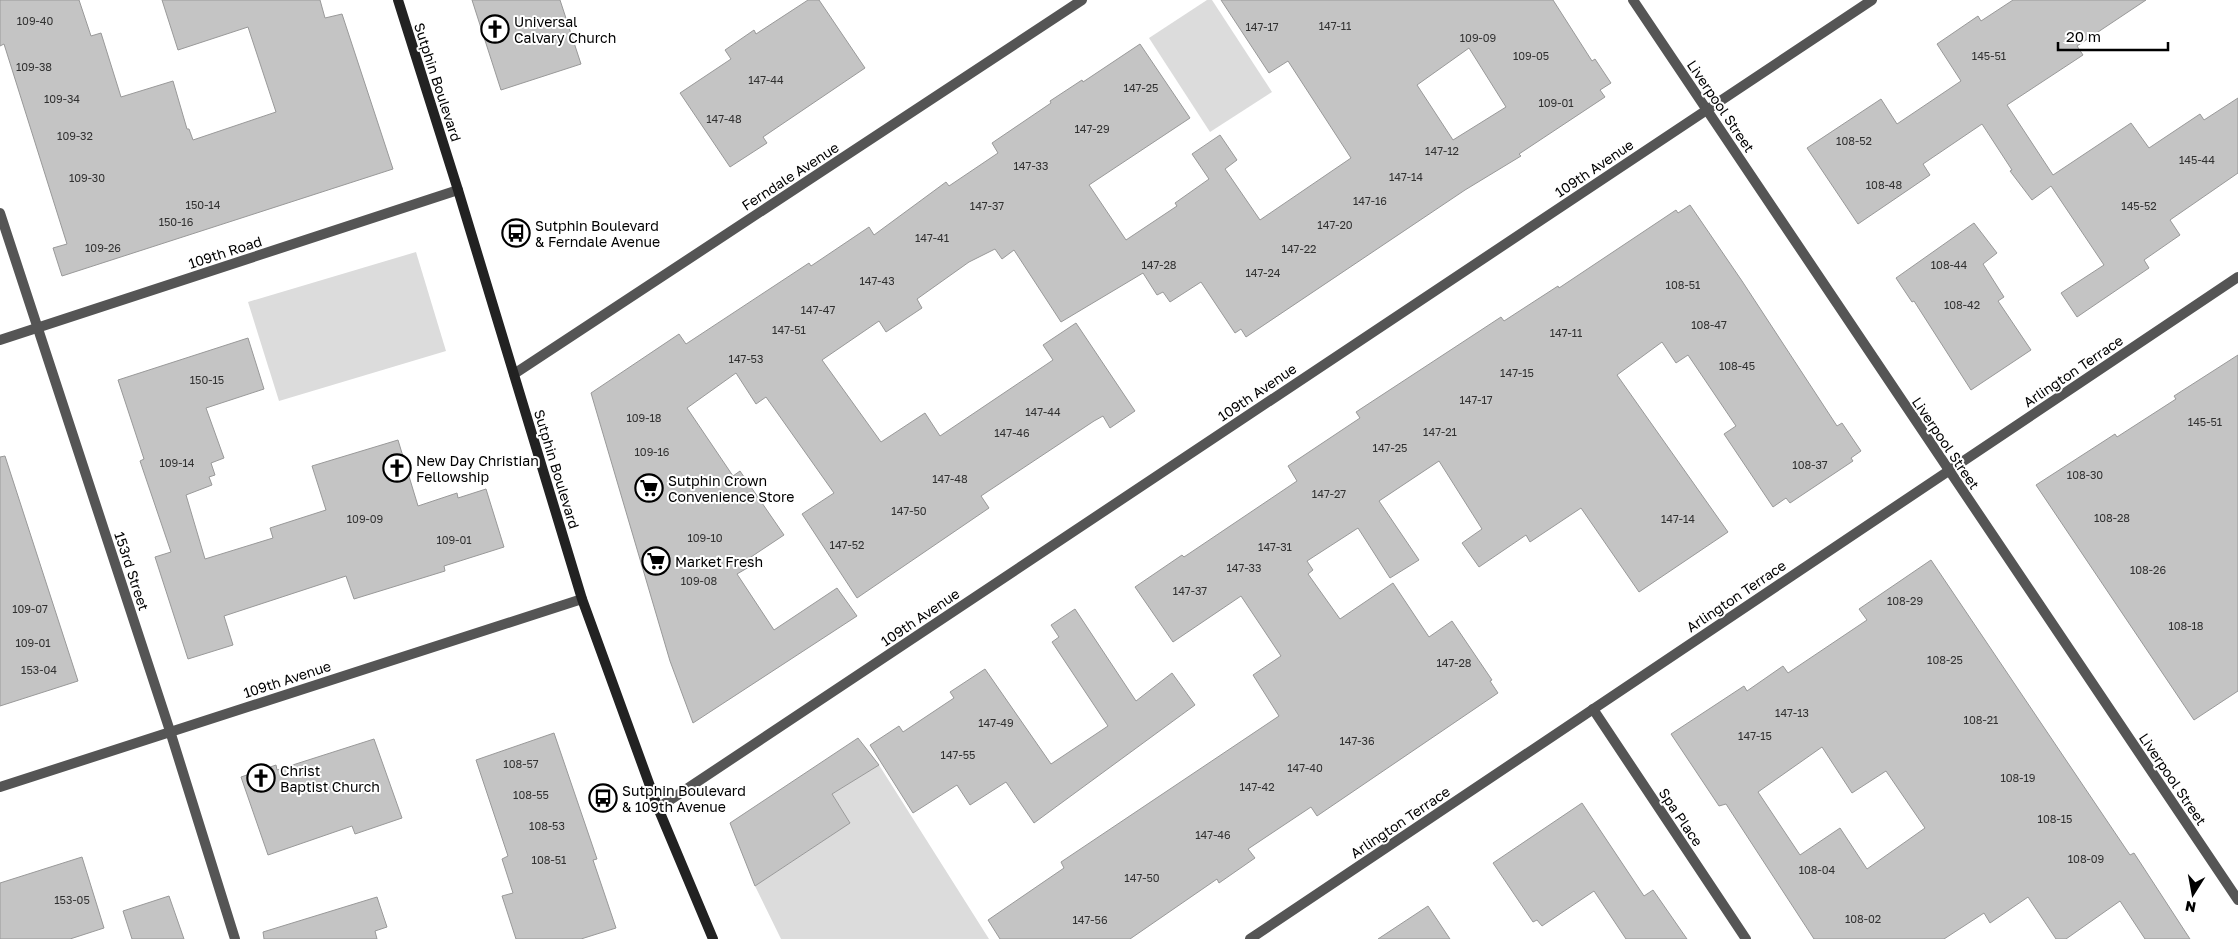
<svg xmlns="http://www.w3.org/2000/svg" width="2238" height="939" viewBox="0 0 2238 939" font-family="'Golos Text',sans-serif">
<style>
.green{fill:#dcdcdc}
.building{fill:#c4c4c4;stroke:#999;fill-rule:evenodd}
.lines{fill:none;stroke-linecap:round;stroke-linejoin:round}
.minor{stroke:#555;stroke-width:10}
.secondary{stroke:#222;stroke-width:10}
.labels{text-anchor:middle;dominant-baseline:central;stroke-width:4;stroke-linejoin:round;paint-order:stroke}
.number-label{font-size:11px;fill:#313131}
.poi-label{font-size:14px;fill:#000;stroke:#fff;text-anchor:start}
.street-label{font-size:14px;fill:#000;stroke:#fff}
</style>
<rect width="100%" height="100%" fill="#fff"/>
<g class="green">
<path d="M1207,0H1212L1272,92L1210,132L1149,38Z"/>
<path d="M416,252L446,351L279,401L248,302Z"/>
<path d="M879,765L989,939H781L755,886L850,823L832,794Z"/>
</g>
<g class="building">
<path d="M0,0H79L91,36L101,33L121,97L173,81L187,129H189L193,140L276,112L248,27L178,50L162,0H320L325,18L342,14L393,169L62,276L53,248L67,244L4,44L0,46Z"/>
<path d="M472,0H560L581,64L501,90Z"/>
<path d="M808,0H819L865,68L763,137L767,143L730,167L680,93L731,59L725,50L754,30L756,34Z"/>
<path d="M1221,0H1553L1592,61L1595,59L1611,83L1600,90L1605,97L1519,154L1521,156L1465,190L1246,337L1241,329L1235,333L1201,282L1170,302L1163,292L1157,295L1143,273L1061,322L1014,250L1002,259L995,249L969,262L917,299L922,308L886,332L879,321L822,360L881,442L925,413L940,436L1053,360L1043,345L1076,323L1135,411L1110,428L1103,416L1094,421L981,496L989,508L857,598L802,514L834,493L766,397L756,404L736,373L687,408L733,476L740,471L784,535L745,561L749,567L737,574L774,630L837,588L857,616L693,723L670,661L591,393L679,334L686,344L809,263L811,266L869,227L874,235L946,182L949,186L998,153L992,143L1051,103L1050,101L1082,80L1083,82L1140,44L1190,118L1089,185L1126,240L1177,206L1175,203L1209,179L1192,154L1220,135L1237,160L1225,169L1260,220L1351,158L1288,61L1269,73ZM1469,48L1506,107L1453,140L1417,85Z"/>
<path d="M2013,0H2146L2077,46L2083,55L2007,105L2053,175L2131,123L2149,148L2200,114L2204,120L2238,98V173L2170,220L2180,235L2144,260L2149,268L2077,317L2061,293L2104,265L2051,186L2032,200L2010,171L2012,170L1982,124L1923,164L1930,175L1858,224L1807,148L1881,99L1897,124L1961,81L1937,44L1978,16L1981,21Z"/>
<path d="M1690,205L1742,281L1837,426L1842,423L1861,451L1851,458L1853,461L1790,503L1786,498L1773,507L1724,434L1736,426L1688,355L1676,363L1662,342L1617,375L1728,532L1639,592L1581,508L1530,542L1526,535L1479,567L1462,543L1482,529L1439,461L1379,501L1419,560L1390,578L1358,528L1307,561L1313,570L1308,574L1340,619L1393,583L1429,637L1452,621L1492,680L1490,681L1498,693L1317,816L1311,807L1248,849L1255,858L1219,883L1217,879L1130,939H1000L988,920L1064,868L1061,862L1279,716L1253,675L1281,656L1241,596L1173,642L1135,587L1182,555L1184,557L1297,481L1288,466L1360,418L1356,412L1501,317L1504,321L1558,286L1559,288L1676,210L1678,213Z"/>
<path d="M1974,223L1997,253L1983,264L2004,297L1998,301L2031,350L1971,390L1914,301L1912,302L1896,278Z"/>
<path d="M248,338L264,389L206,408L224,458L211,463L215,475L209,477L212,485L186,495L205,559L273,538L270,528L326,510L312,466L398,440L418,506L457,493L458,498L486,489L504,547L444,566L445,571L354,599L346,576L224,616L233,645L188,659L155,557L171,552L140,461L144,459L118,380Z"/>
<path d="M2238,355V691L2194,720L2036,485L2115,434L2117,437L2176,399L2174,396Z"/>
<path d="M5,456L78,681L0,706V457Z"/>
<path d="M1931,560L2130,855L2134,853L2190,939H2145L2120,901L2066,939H2056L2028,897L1990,923L1984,913L1944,939H1814L1726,804L1719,806L1671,734L1744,686L1747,691L1783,666L1788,673L1867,620L1859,609ZM1822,747L1852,793L1886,771L1925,828L1867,869L1840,828L1800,855L1758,792Z"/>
<path d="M1075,609L1136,701L1172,673L1195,705L1034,823L1006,782L970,805L957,785L913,813L870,745L899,726L903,732L954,698L950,692L985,669L1051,764L1108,726L1052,642L1059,637L1051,625Z"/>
<path d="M554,733L597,859L593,860L616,928L581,939H516L502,896L513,893L502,859L508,856L476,760Z"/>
<path d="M858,738L879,765L832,794L850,823L755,886L730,823Z"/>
<path d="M374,739L402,818L355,834L352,826L268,855L241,777L276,765L277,770Z"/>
<path d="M1582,803L1644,896L1653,890L1687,939H1626L1594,891L1542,926L1537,920L1533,922L1493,863Z"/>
<path d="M82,857L104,928L70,939H0V883Z"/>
<path d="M169,896L184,939H132L123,911Z"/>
<path d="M377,897L387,927L375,931L377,939H264L263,932Z"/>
<path d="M1428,906L1450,939H1378Z"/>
</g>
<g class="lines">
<g class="minor">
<path d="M1633,0L2238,900"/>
<path d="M0,213L170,731L235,939"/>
<path d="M0,340L458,190"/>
<path d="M514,374L1082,0"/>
<path d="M1593,709L1746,939"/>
<path d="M0,787L582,599"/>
<path d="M658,808L1872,0"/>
<path d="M1250,939L2238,277"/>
</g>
<path class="secondary" d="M398,0L458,190L582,599L658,808L713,939"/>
</g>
<defs>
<g id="church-ring" transform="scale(1.4375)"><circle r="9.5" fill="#fff" stroke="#000" stroke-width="1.5"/><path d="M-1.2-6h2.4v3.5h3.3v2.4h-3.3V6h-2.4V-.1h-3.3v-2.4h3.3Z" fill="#000"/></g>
<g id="bus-ring" transform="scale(1.4375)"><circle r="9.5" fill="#fff" stroke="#000" stroke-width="1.5"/><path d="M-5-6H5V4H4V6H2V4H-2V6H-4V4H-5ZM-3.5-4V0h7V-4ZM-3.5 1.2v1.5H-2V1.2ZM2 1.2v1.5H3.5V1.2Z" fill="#000"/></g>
<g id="supermarket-ring" transform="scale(1.4375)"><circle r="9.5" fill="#fff" stroke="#000" stroke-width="1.5"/><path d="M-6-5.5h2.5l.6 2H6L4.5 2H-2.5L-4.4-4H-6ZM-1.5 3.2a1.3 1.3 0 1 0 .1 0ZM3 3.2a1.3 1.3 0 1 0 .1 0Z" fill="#000"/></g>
</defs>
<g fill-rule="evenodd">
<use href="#church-ring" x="495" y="29"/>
<use href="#bus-ring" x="516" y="233"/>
<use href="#church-ring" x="397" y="468"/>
<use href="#supermarket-ring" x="649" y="488"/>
<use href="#supermarket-ring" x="656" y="561"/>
<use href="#church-ring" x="261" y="778"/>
<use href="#bus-ring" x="603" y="798"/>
</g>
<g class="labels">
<g class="number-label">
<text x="35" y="20">109-40</text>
<text x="1335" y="25">147-11</text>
<text x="1262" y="26">147-17</text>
<text x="1478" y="37">109-09</text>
<text x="1531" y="55">109-05</text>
<text x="1989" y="55">145-51</text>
<text x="34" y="66">109-38</text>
<text x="766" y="79">147-44</text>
<text x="1141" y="87">147-25</text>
<text x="62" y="98">109-34</text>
<text x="1556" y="102">109-01</text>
<text x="724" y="118">147-48</text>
<text x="1092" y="128">147-29</text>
<text x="75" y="135">109-32</text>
<text x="1854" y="140">108-52</text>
<text x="1442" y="150">147-12</text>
<text x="2197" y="159">145-44</text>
<text x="1031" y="165">147-33</text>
<text x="1406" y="176">147-14</text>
<text x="87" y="177">109-30</text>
<text x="1884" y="184">108-48</text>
<text x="1370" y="200">147-16</text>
<text x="203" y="204">150-14</text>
<text x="987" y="205">147-37</text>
<text x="2139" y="205">145-52</text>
<text x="176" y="221">150-16</text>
<text x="1335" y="224">147-20</text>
<text x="932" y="237">147-41</text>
<text x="103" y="247">109-26</text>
<text x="1299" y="248">147-22</text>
<text x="1159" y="264">147-28</text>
<text x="1949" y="264">108-44</text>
<text x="1263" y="272">147-24</text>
<text x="877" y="280">147-43</text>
<text x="1683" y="284">108-51</text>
<text x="1962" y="304">108-42</text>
<text x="818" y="309">147-47</text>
<text x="1709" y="324">108-47</text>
<text x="789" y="329">147-51</text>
<text x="1566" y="332">147-11</text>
<text x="746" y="358">147-53</text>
<text x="1737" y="365">108-45</text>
<text x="1517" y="372">147-15</text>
<text x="207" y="379">150-15</text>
<text x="1476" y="399">147-17</text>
<text x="1043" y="411">147-44</text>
<text x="644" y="417">109-18</text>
<text x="2205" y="421">145-51</text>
<text x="1440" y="431">147-21</text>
<text x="1012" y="432">147-46</text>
<text x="1390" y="447">147-25</text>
<text x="652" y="451">109-16</text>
<text x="177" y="462">109-14</text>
<text x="1810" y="464">108-37</text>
<text x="2085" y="474">108-30</text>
<text x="950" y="478">147-48</text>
<text x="1329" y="493">147-27</text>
<text x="909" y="510">147-50</text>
<text x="2112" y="517">108-28</text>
<text x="365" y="518">109-09</text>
<text x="1678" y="518">147-14</text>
<text x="705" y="537">109-10</text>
<text x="454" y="539">109-01</text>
<text x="847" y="544">147-52</text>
<text x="1275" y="546">147-31</text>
<text x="1244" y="567">147-33</text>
<text x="2148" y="569">108-26</text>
<text x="699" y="580">109-08</text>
<text x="1190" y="590">147-37</text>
<text x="1905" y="600">108-29</text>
<text x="30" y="608">109-07</text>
<text x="2186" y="625">108-18</text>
<text x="33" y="642">109-01</text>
<text x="1945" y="659">108-25</text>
<text x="1454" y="662">147-28</text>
<text x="39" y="669">153-04</text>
<text x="1792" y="712">147-13</text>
<text x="1981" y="719">108-21</text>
<text x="996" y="722">147-49</text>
<text x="1755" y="735">147-15</text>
<text x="1357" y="740">147-36</text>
<text x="958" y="754">147-55</text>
<text x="521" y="763">108-57</text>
<text x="1305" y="767">147-40</text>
<text x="2018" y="777">108-19</text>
<text x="1257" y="786">147-42</text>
<text x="531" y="794">108-55</text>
<text x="2055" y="818">108-15</text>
<text x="547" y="825">108-53</text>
<text x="1213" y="834">147-46</text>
<text x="2086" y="858">108-09</text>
<text x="549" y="859">108-51</text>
<text x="1817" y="869">108-04</text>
<text x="1142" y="877">147-50</text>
<text x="72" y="899">153-05</text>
<text x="1863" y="918">108-02</text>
<text x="1090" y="919">147-56</text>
</g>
<g class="poi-label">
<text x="514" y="21">Universal<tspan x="514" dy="16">Calvary Church</tspan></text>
<text x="535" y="225">Sutphin Boulevard<tspan x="535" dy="16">&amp; Ferndale Avenue</tspan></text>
<text x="416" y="460">New Day Christian<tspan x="416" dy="16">Fellowship</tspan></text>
<text x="668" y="480">Sutphin Crown<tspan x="668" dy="16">Convenience Store</tspan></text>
<text x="675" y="561">Market Fresh</text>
<text x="280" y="770">Christ<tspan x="280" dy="16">Baptist Church</tspan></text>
<text x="622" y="790">Sutphin Boulevard<tspan x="622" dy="16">&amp; 109th Avenue</tspan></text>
</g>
<g class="street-label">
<text transform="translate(438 82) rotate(72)">Sutphin Boulevard</text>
<text transform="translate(1721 106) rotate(56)">Liverpool Street</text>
<text transform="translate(1594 168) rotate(-34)">109th Avenue</text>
<text transform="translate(790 176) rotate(-33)">Ferndale Avenue</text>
<text transform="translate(225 252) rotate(-18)">109th Road</text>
<text transform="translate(2073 371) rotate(-34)">Arlington Terrace</text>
<text transform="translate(1257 392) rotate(-34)">109th Avenue</text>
<text transform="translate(1946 443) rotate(56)">Liverpool Street</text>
<text transform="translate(557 469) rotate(73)">Sutphin Boulevard</text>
<text transform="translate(132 571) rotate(72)">153rd Street</text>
<text transform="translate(1736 596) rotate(-34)">Arlington Terrace</text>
<text transform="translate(920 617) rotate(-34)">109th Avenue</text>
<text transform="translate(287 679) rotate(-18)">109th Avenue</text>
<text transform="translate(2173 779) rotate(56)">Liverpool Street</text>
<text transform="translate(1681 817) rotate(56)">Spa Place</text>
<text transform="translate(1400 822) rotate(-34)">Arlington Terrace</text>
</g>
</g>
<g transform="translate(2193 894) rotate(191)" stroke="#ffffff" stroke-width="4" paint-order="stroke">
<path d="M0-4L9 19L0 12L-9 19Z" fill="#000000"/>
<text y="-8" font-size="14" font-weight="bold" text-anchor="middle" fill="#000000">N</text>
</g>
<path d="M2058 42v8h110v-8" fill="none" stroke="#000000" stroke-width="2.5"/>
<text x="2066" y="42" font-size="15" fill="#000000" stroke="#ffffff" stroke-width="4" paint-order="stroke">20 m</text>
</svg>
